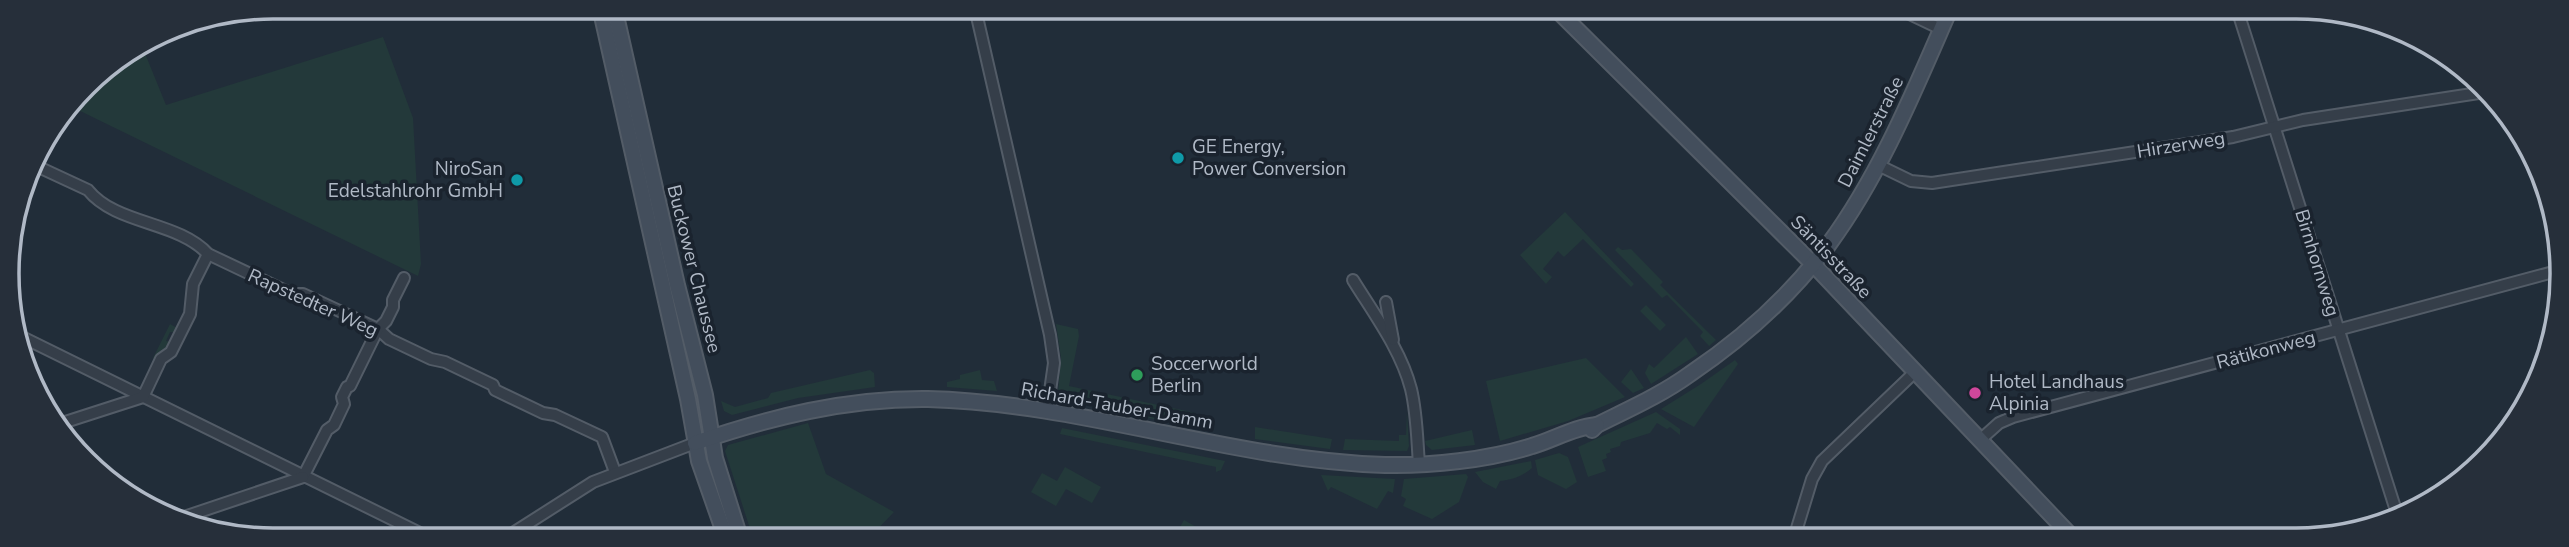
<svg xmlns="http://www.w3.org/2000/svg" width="2569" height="547" viewBox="0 0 2569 547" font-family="'Nunito Sans',sans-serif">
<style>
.green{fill:#23393a}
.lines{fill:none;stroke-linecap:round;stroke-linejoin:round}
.street-casing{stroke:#535c67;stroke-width:14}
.secondary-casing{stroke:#535c67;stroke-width:18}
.street{stroke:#353e49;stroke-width:10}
.secondary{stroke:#434e5c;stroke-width:14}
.culture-dot{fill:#0f9aa8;stroke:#1a232e;stroke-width:2.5}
.leisure-dot{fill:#2e9e5b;stroke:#1a232e;stroke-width:2.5}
.hotel-dot{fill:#d1479c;stroke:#1a232e;stroke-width:2.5}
.labels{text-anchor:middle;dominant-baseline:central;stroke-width:7;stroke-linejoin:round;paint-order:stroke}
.street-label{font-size:19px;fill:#b0b9c6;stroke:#1a232e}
.poi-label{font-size:19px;fill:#b0b9c6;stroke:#1a232e;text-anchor:start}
.rim{fill:none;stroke:#b0b9c6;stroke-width:3.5}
</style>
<rect width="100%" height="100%" fill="#212d39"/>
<g class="green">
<path d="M383,37L413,118L421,264L418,276L72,107L97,73L142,46L166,105Z"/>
<path d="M1565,212L1634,284L1631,287L1583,239L1564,257L1558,251L1543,269L1552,277L1546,284L1520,255Z"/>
<path d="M1618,247L1622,250L1631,249L1663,282L1660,285L1716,340L1709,346L1700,336L1703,332L1667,295L1662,298L1615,250Z"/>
<path d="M1646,305L1666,325L1660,331L1640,311Z"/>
<path d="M170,324L179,329L178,332H170L166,341L173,342L168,351L156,359L153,358Z"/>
<path d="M1056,324L1078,329L1079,336L1069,386L1196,413L1189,426L1064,401L1058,393L1061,358Z"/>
<path d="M1686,337L1698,354L1651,384L1645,373L1649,364L1654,368Z"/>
<path d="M1586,358L1625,397L1568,421L1500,441L1486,381Z"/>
<path d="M1735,360L1738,364L1694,427L1661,409L1701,384Z"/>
<path d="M1631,369L1644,388L1633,393L1621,382Z"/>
<path d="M870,370L874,373L875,387L798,398L732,415L724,411L721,401L735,407L768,398L771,393Z"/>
<path d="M980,370L982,380L994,381L997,391L947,387V382L960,379V375Z"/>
<path d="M1407,412L1409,446L1407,451L1343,450L1345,439L1399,441V435H1406Z"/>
<path d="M1656,412L1680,429V435L1670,427L1667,429L1657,423L1650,433L1621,442L1620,446L1610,449L1611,452L1606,454L1607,458L1602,460L1606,471L1588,477L1578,447Z"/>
<path d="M808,423L826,474L894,512L869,538H753L725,451L728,445Z"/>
<path d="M1255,427L1332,439L1330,449L1255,439Z"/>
<path d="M1062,428L1225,461L1221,470L1216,472V467L1060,434Z"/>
<path d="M1472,430L1475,445L1432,450L1426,445L1425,441Z"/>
<path d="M1559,453L1568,457L1577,482L1566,489L1538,475L1535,460Z"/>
<path d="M1531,461L1532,468C1521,477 1514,479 1500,481L1496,489L1483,482L1475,472Z"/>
<path d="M1065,467L1101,487L1092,503L1066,489L1056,506L1031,492L1042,473L1057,481Z"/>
<path d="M1466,474L1468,477L1459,502L1432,519L1403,506L1406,499L1401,496L1404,479Z"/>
<path d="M1321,475L1395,479L1393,493L1388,491L1377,509L1331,487L1328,491Z"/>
<path d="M1184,520L1216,538L1175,536Z"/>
</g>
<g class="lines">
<g class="street-casing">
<g id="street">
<path d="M975,8L1050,335L1054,363L1047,412"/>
<path d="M1899,9L1941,29"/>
<path d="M2237,9L2398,517"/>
<path d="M32,164L88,190C116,225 178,221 208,254L292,294H303L378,329L389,339L431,359L445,362L493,385L495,390L543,413L555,415L602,437L615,472"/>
<path d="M1878,165L1911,181L1932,183L2233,137L2303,120L2485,92"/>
<path d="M1353,280C1374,314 1401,350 1411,389C1417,414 1417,439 1419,464"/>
<path d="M1386,302L1393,340"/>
<path d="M18,335L430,538"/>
<path d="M56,425L143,397L161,359L171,352L190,314L193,284L208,254"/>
<path d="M1980,440L1999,423L2013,417L2557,271"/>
<path d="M303,477L327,430L334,425L344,404L342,397L347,387L350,386L378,329L386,321L393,307V300L404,278"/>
<path d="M181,518L303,477"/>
<path d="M505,538L593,482L695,443"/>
<path d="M1794,538L1812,479L1822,461L1915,372"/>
</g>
</g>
<g class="secondary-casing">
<g id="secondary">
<path d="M600,7L688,399L699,461L726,538"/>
<path d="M614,7L677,285L705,395L715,458L740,538"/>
<path d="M1555,8L1813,264L2073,538"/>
<path d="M1592,430L1597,425C1629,409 1661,395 1690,374C1742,339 1791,295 1829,244C1881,173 1915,89 1950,9"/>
<path d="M695,443C771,417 847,398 928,399C1083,403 1230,460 1385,465C1430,466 1488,460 1532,446C1553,440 1574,427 1597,425"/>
</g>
</g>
<use href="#street" class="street"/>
<use href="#secondary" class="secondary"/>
</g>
<g class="culture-dot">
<circle cx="1178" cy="158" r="7"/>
<circle cx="517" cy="180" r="7"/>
</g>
<circle class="leisure-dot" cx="1137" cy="375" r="7"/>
<circle class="hotel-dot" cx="1975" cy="393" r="7"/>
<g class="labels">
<g class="street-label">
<text transform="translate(1871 132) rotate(-63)">Daimlerstraße</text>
<text transform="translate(2181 145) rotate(-9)">Hirzerweg</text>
<text transform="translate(1831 257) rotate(46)">Säntisstraße</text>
<text transform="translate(2317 263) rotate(73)">Birnhornweg</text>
<text transform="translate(694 269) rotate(76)">Buckower Chaussee</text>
<text transform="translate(313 303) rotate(24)">Rapstedter Weg</text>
<text transform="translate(2266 350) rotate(-15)">Rätikonweg</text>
<text transform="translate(1117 406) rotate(10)">Richard-Tauber-Damm</text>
</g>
<g class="poi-label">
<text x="1192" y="147">GE Energy,<tspan x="1192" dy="22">Power Conversion</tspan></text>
<text x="503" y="169" text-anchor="end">NiroSan<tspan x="503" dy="22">Edelstahlrohr GmbH</tspan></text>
<text x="1151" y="364">Soccerworld<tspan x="1151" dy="22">Berlin</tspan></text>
<text x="1989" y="382">Hotel Landhaus<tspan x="1989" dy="22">Alpinia</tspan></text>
</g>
</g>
<path d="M0 0H2569V547H0ZM273 19H2296A254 254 0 0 1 2550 273V274A254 254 0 0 1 2296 528H273A254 254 0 0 1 19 274V273A254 254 0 0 1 273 19Z" fill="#262f3a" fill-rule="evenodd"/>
<path class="rim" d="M273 19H2296A254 254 0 0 1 2550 273V274A254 254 0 0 1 2296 528H273A254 254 0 0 1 19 274V273A254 254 0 0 1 273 19Z"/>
</svg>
